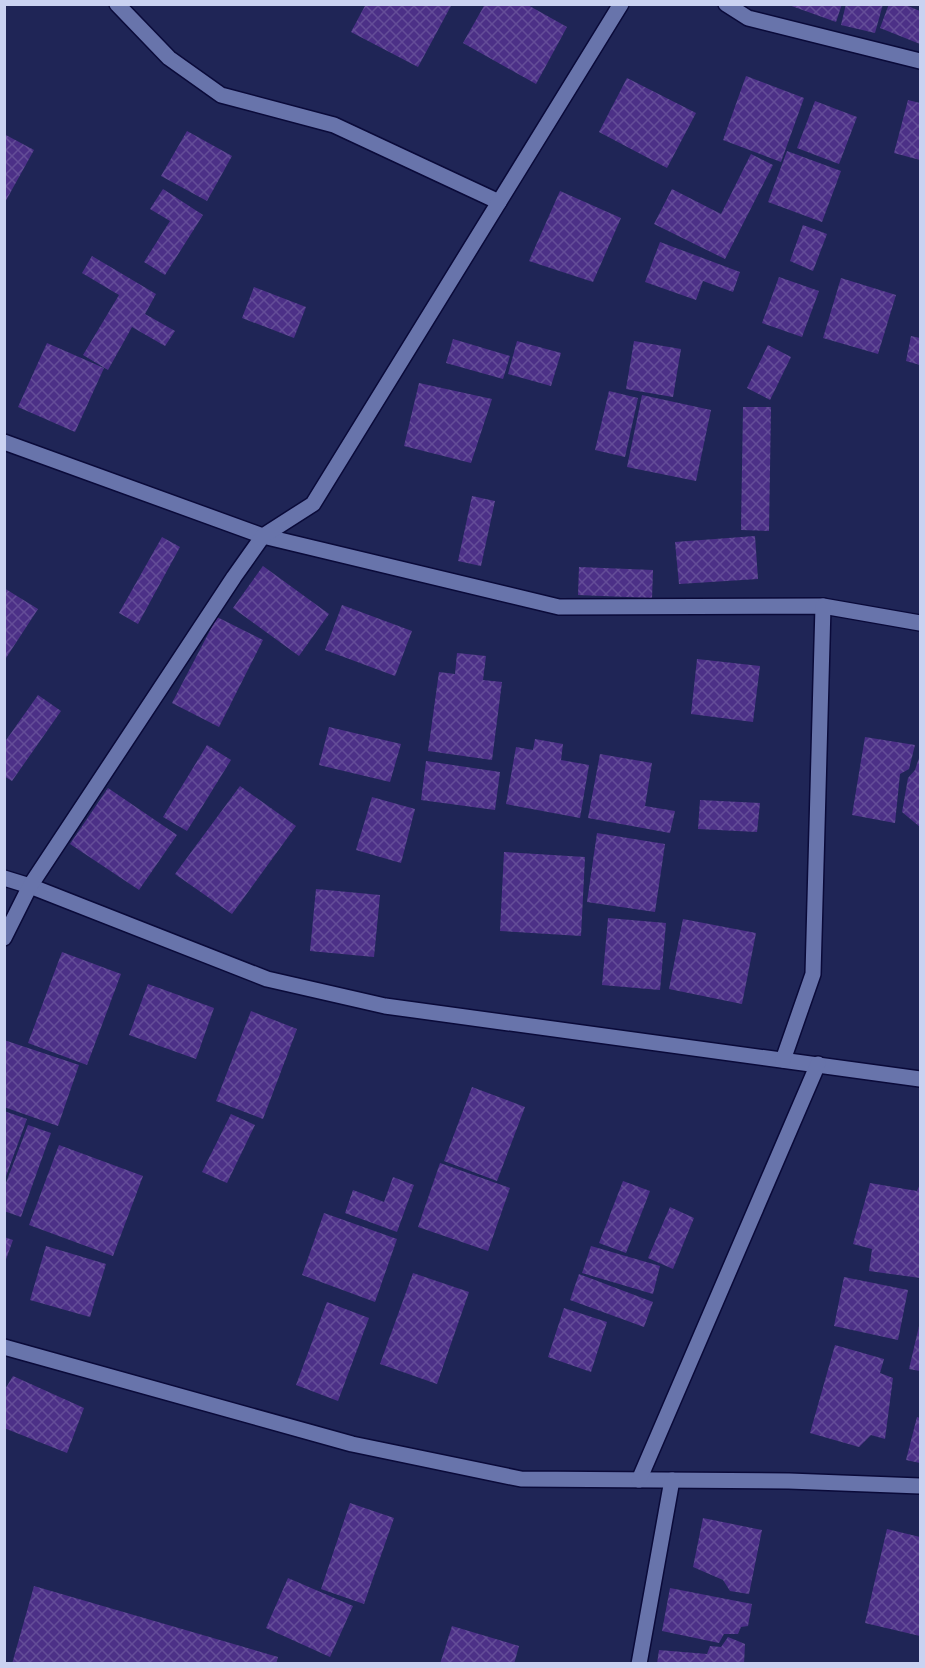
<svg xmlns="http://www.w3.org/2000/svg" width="925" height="1668" viewBox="0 0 925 1668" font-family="'Archivo Narrow',sans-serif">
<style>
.building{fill:url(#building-cross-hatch)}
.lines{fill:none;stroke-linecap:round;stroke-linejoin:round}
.minor-casing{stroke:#0a0a39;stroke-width:18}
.minor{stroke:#6874ab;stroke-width:15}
</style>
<defs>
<pattern id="building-cross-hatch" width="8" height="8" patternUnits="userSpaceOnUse" patternTransform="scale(1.5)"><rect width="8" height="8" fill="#4c3087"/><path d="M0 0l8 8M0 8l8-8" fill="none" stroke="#644d98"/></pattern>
</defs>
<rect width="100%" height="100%" fill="#1f2556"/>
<g class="building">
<path d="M366,4H452L418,67L351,32Z"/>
<path d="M485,4H526L567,27L536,84L463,43Z"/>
<path d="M786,4H842L836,22Z"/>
<path d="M846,4H883L875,33L841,25Z"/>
<path d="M889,4H903L920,11V44L880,28Z"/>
<path d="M746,76L804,98L781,162L723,140Z"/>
<path d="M627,78L696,113L667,168L599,132Z"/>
<path d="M908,100L920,103V160L894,153Z"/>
<path d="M815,101L857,117L839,164L797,148Z"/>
<path d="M187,131L232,156L207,201L161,176Z"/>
<path d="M4,134L34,150L4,204Z"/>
<path d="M787,151L841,171L822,222L768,202Z"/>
<path d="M751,154L773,165L725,259L654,224L672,189L721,214Z"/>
<path d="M163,189L203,215L165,275L144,262L170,221L150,209Z"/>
<path d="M560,191L621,218L593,282L529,261Z"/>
<path d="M803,225L827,234L813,271L790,261Z"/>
<path d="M660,242L740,272L733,292L703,281L696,300L645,282Z"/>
<path d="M92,256L156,294L145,314L175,331L165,346L132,327L108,370L83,355L119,295L82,273Z"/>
<path d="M779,277L819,291L802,337L762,323Z"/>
<path d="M841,278L896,295L878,354L823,338Z"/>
<path d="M254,287L306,307L294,338L242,318Z"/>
<path d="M911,336L920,338V365L906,361Z"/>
<path d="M453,339L510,356L503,379L446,363Z"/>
<path d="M517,341L561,353L551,386L508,374Z"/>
<path d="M634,341L681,349L673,397L626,389Z"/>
<path d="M47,343L104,368L75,432L18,407Z"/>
<path d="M768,345L791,357L770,400L747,388Z"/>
<path d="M419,383L492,399L471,463L404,446Z"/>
<path d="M609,391L638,398L625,457L595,450Z"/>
<path d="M642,395L711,410L696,481L627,467Z"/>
<path d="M743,407H771L769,531L741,530Z"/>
<path d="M472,496L495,501L481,566L458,561Z"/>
<path d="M755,536L758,579L679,584L675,542Z"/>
<path d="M162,537L180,547L138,624L119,613Z"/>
<path d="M263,566L329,614L299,656L233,608Z"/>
<path d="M579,567L653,570L652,598L578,595Z"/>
<path d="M4,588L38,609L4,661Z"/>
<path d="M342,605L412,631L395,676L325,650Z"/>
<path d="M217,617L263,640L219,727L172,703Z"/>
<path d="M457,653L486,656L483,680L502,682L492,760L428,751L439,672L455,674Z"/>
<path d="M697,659L760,666L753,722L691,714Z"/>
<path d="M38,695L61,711L12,781L4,776V743Z"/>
<path d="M329,727L401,744L390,782L319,765Z"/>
<path d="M865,737L915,745L909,769L900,774L895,823L852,815Z"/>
<path d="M535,739L563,744L561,760L589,765L580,818L506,804L516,747L533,750Z"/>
<path d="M207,745L231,760L187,831L163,817Z"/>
<path d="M600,754L652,763L645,806L675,811L670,833L588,818Z"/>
<path d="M920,755V827L902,812L908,778L915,770Z"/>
<path d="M426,761L500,772L495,810L421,800Z"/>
<path d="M240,786L296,826L232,914L175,874Z"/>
<path d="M108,788L177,835L139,890L70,844Z"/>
<path d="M372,797L415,809L401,863L356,850Z"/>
<path d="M700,800L760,803L757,832L698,829Z"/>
<path d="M597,833L665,844L655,912L587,902Z"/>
<path d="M504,852L585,857L581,936L500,931Z"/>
<path d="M316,889L380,895L374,957L310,951Z"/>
<path d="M608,918L666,923L660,990L602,985Z"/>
<path d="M683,919L756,933L742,1004L669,989Z"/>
<path d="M62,952L121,974L87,1065L28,1043Z"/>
<path d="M148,984L214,1008L196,1059L129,1035Z"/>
<path d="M251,1011L297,1029L263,1119L216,1101Z"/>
<path d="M4,1040L79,1065L58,1126L4,1107Z"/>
<path d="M472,1087L525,1107L497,1181L444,1161Z"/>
<path d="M4,1111L27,1119L5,1179L4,1178Z"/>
<path d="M231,1114L255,1125L227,1183L202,1172Z"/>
<path d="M28,1125L51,1133L21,1217L4,1211V1188Z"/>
<path d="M59,1145L143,1176L113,1256L29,1225Z"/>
<path d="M440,1163L510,1188L488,1251L418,1227Z"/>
<path d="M393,1177L414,1185L397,1232L345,1213L353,1190L384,1202Z"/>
<path d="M623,1181L650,1191L626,1253L599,1243Z"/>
<path d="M870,1183L917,1191L920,1184V1278L869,1271L872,1249L853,1244Z"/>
<path d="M670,1207L694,1218L673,1269L648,1258Z"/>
<path d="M324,1213L397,1239L375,1302L302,1275Z"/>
<path d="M4,1237L13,1240L5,1262L4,1261Z"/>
<path d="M46,1246L106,1264L90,1317L30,1300Z"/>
<path d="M591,1246L660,1266L653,1294L582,1273Z"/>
<path d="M413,1273L469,1292L437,1384L380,1364Z"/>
<path d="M579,1274L653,1302L644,1327L570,1300Z"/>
<path d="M844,1277L908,1290L898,1340L834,1326Z"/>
<path d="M327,1302L369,1318L338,1401L296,1385Z"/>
<path d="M564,1308L607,1322L591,1372L548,1357Z"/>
<path d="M920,1322V1371L909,1369Z"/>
<path d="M835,1345L884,1359L880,1373L893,1378L885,1439L871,1435L859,1447L810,1433Z"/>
<path d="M13,1376L84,1408L67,1453L4,1428V1391Z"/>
<path d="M917,1417L920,1418V1463L906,1460Z"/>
<path d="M350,1503L394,1518L364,1604L321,1589Z"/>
<path d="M703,1518L762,1530L749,1594L730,1591L723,1580L693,1567Z"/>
<path d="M887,1529L920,1537V1636L865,1623Z"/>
<path d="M288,1578L353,1606L330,1657L266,1628Z"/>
<path d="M34,1586L278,1657L276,1664H12Z"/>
<path d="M670,1588L752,1604L748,1626L741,1627L738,1634H724L719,1643L662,1631Z"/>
<path d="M452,1626L519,1646L514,1664H440Z"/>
<path d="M728,1637L745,1644L744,1664H657L659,1650L707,1654L710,1646L721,1647Z"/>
</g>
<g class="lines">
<g class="minor-casing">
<g id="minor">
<path d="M117,4L169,58L221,95L334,125L499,202"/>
<path d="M726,4L748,18L920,61"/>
<path d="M4,442L263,536L559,607L823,606L920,623"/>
<path d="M4,878L30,886L267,979L385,1006L920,1079"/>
<path d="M4,938L30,886L234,577L263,536L313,504L621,4"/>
<path d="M783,1060L813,974L823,606"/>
<path d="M4,1347L352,1444L521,1479L789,1481L920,1486"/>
<path d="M639,1480L818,1064"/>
<path d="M639,1664L672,1480"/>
</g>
</g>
<use href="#minor" class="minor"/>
</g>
<rect width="925" height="1668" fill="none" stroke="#cad2f1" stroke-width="12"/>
</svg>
